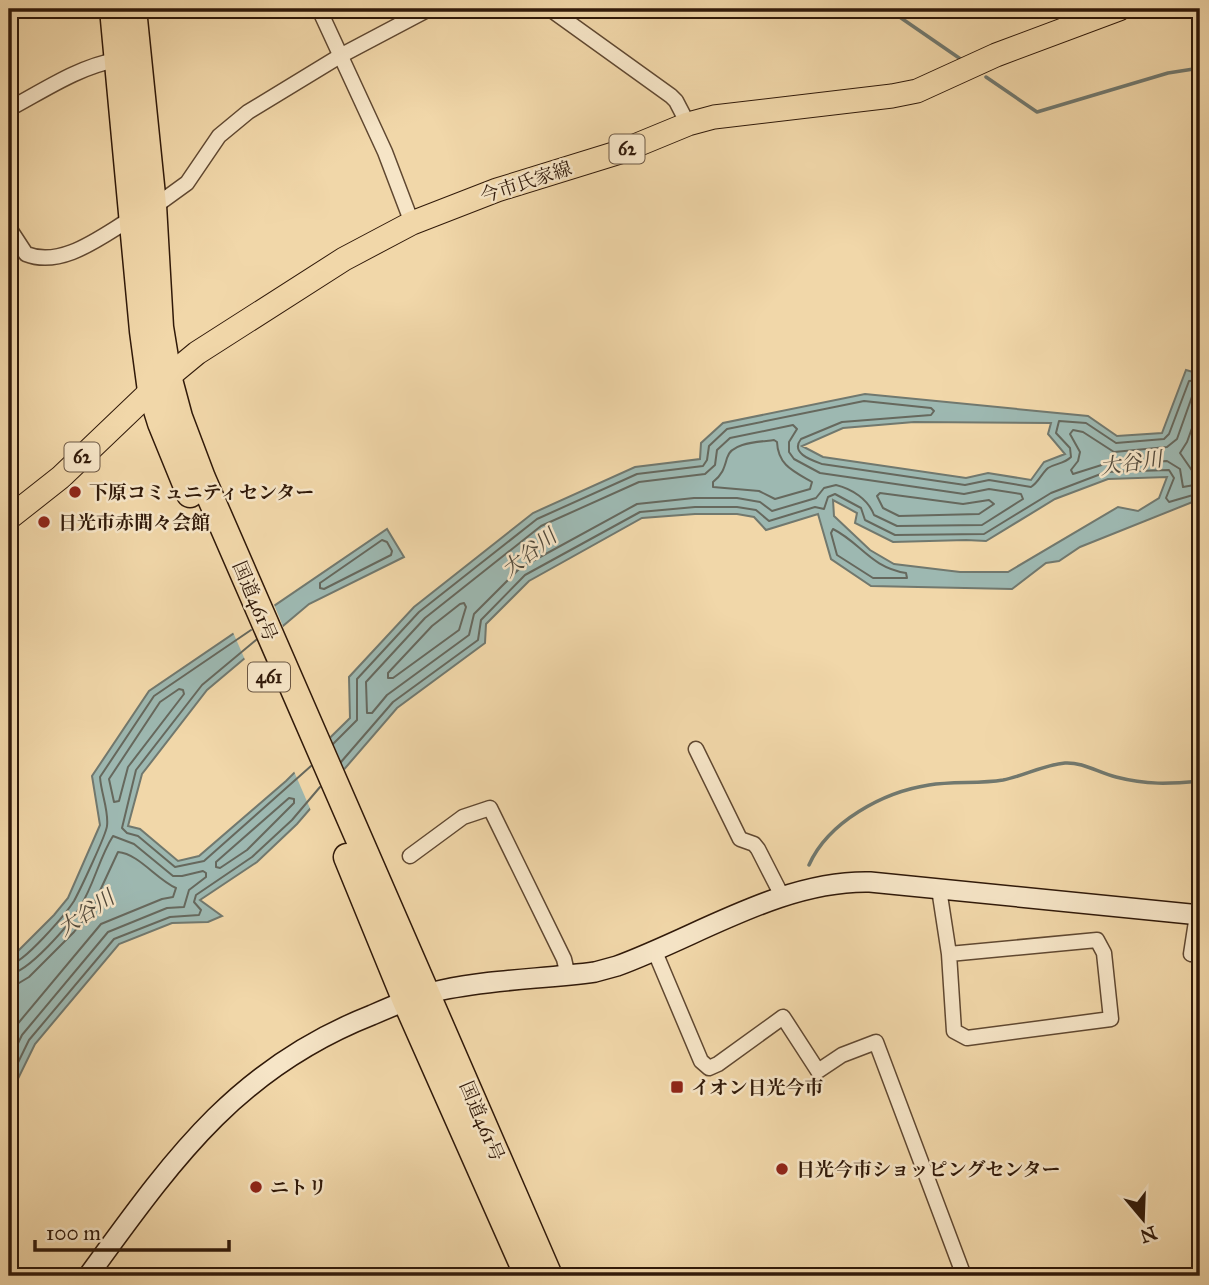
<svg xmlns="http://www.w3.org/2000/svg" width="1209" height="1285" viewBox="0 0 1209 1285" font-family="'IM FELL Great Primer','Noto Serif JP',serif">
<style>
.green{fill:#c2bc82;stroke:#796a46;stroke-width:2}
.water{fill:#9db8b1;stroke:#71786e;stroke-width:2;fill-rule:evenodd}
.pier{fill:#f1d7a9}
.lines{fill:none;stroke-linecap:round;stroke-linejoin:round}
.shore{stroke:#66685d;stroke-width:2}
.stream{stroke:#71786e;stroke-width:3.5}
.street-casing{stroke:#604831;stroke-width:17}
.secondary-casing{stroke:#301909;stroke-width:22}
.primary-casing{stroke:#301909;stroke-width:25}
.highway-casing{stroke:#301909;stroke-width:29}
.street{stroke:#f6e5c7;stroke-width:14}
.secondary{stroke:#f6e5c7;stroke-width:19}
.primary{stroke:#f1d7a9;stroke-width:23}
.highway{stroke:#f1d7a9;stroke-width:26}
.poi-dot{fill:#8f2418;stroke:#f6e5c7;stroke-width:2.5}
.labels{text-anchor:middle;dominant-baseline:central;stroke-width:5;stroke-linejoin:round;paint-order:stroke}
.shield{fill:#f6e5c7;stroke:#6b5642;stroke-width:2}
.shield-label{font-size:18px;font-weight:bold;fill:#301909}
.street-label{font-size:19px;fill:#301909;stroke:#f6e5c7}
.poi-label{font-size:19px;font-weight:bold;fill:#301909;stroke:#f6e5c7;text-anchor:start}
.water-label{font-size:21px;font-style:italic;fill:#51493b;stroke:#f6e5c7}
</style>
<rect width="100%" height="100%" fill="#f1d7a9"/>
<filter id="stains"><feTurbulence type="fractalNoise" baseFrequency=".00286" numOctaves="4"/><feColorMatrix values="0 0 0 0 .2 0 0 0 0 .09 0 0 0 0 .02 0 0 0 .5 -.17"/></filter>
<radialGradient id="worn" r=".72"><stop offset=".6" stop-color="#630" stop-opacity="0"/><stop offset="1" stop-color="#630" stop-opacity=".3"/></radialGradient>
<path class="green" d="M1193,794H1200V857Z"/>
<path class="water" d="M1186,370L1200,374V499L1080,547L1059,561L1046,563L1012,589L871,586L831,559L818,514L766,530L754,517L737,514H695L642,518L529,581L486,624L485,643L397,708L297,824L257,862L200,900L222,916L208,922L172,923L119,944L35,1044L9,1097V960L54,915L68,898L100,825L92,776L149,691L387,529L404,557L309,604L207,690L142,774L128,826L140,829L178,861L199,856L286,781L350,718L349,677L414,607L533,513L635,467L700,459L701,443L723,423L865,394L1088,416L1117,436L1162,433ZM914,422L1051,423L1048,434L1065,454L1044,462L1031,480L988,473L966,478L823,457L802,446L843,428ZM1167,477L1159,498L1138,511L1118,507L1008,572H960L894,564L870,550L834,516L833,500L857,513L855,523L893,542L966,540L986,541L1055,499L1108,479Z"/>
<g class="pier">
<path d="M273,602L284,629L246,662L232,630Z"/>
<path d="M329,734L346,773L312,813L293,769Z"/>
</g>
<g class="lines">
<g class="shore">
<path d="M1200,389L1194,391L1177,439L1167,447L1114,452L1083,432L1073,430L1070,434L1080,452L1078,461L1071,470L1073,474L1108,463L1167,461L1180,469L1183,487L1200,484"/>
<path d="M1200,406L1187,442L1180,453L1193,472L1200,474"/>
<path d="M793,425L797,429L789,442V452L794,459L820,473L964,494L989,489L1021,494L1023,499L982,525L897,526L874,515C868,499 852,489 836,485L824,488L816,498L772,511L760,502L737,498H694L637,504L520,568L474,614L469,635L387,695L372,713H367L366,682L425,618L541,526L639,482L705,474L715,465L717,450L730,438Z"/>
<path d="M774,440L777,442C778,465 793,471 812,482L810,489L775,499L759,491L713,487V482C722,475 724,469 727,458C731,442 760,442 774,440Z"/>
<path d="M880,493L963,504L989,500L994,504L979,514L899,516L883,508L877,496Z"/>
<path d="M833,529C861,543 870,567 906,573L907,578H873L837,555L831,533Z"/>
<path d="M382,540L387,542L392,551L391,555L324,589L320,588V583Z"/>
<path d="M460,604L464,603L466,607L459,630L393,678H388V673L432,626Z"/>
<path d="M256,640L202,685L136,770L122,828L127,833L138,836L175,867L204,861L311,766"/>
<path d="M179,689L183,690L184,694L128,767L119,801L114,802L109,779L160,702Z"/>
<path d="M333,744L357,720V679L419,612L537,519L637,474L703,466L707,460L709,446L727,429L864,401L931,408L934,411L931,415L842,422L801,439C790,453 811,460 822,464L965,485L989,480L1031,487C1039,482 1041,474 1048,468C1056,463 1064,464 1071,457L1070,448L1056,433L1059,421L1086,423L1116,443L1164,439L1169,434L1189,381L1200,380"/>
<path d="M341,762L393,702L478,640L481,620L525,575L640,512L695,507H737L756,510L769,521L815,507L824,509L828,497L835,494L861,508L865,520L895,535L984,534L1051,493L1106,472L1169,470L1174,478L1166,498L1169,502L1200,493"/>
<path d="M289,798L294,799V803L247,850L220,868L216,867V862Z"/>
<path d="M9,965C24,963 65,915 74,901C80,890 106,835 107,826C109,811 101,793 100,777L154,696L251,630"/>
<path d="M9,974C28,973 70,924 80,907C94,885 99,858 113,836L134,844L173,876H182L203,871L206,873V877L189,890L184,907L167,908L108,932L22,1035L9,1062"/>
<path d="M9,984L19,983L29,977L74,932L91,910L118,852C139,854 156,879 176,888L173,897L162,899L101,924L15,1027L9,1038"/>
<path d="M9,1081L29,1040L114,939L170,917L199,915L201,910L194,902L196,895L252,857L292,820L320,787"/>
</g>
<g class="stream">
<path d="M888,9L962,60"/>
<path d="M986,77L1037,112L1168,73L1200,68"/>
<path d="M809,865C828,822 883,792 929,785C953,781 979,784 1003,780C1024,776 1043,765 1065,763C1083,762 1099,773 1116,777C1147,785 1169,784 1200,781"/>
</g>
<g class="street-casing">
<g id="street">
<path d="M319,9L385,152L412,223"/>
<path d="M550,9L671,96L676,101L688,124"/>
<path d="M9,109C43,91 78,67 116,60"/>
<path d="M152,206L158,204L187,183L219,136L248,112L340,56L429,9"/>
<path d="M9,228L26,254C63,269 104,234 134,217"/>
<path d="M696,749L740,839L754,844L758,849L782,896"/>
<path d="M410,856L463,817L490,808L564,959L568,976"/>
<path d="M939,889L949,954L954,1031L967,1038L1111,1019L1104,953L1097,940L949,954"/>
<path d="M1197,915L1191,954L1200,955"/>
<path d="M655,952L701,1061L709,1068L718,1064L783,1017L818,1071L842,1055L876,1042L964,1276"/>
</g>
</g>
<g class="secondary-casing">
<path id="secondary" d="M88,1276C172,1161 235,1069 372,1015C395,1005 418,995 442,990C492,979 545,979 595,972L617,966C699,936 782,880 870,882L1200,915"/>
</g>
<g class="primary-casing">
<path id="primary" d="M9,518L61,477L151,391L197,353L344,259L412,223L497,190L620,152L688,124L714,117L892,96L917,91L996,55L1119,9"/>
</g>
<g class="highway-casing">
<g id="highway">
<path d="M113,9L143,331L151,391L161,423L190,494"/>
<path d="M133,9L153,205L160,327L168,376L179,417L202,478C317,745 434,1010 549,1276"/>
<path d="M347,857L406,1001L528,1276"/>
</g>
</g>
<use href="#street" class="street"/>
<use href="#secondary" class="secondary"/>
<use href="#primary" class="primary"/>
<use href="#highway" class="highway"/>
</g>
<g class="poi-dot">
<circle cx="75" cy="492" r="7"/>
<circle cx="44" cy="522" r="7"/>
<rect x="670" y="1080" width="14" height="14" rx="3.5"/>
<circle cx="782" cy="1169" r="7"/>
<circle cx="256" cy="1187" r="7"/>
</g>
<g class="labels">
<g class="shield">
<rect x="609.5" y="134.5" width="35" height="29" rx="5"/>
<rect x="64.5" y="442.5" width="35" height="29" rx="5"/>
<rect x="248" y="662.5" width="42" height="29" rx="5"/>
</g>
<g class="shield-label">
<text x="627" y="149">62</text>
<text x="82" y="457">62</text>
<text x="269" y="677">461</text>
</g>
<g class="street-label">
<text transform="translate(526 182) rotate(-18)">今市氏家線</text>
<text transform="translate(255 601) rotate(67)">国道461号</text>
<text transform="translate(482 1121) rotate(67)">国道461号</text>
</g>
<g class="poi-label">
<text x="89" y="492">下原コミュニティセンター</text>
<text x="58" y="522">日光市赤間々会館</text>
<text x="691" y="1087">イオン日光今市</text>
<text x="796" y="1169">日光今市ショッピングセンター</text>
<text x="270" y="1187">ニトリ</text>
</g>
<g class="water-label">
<text transform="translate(1131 463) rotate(-8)">大谷川</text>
<text transform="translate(529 553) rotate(-38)">大谷川</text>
<text transform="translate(86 913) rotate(-34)">大谷川</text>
</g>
</g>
<rect width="1209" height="1285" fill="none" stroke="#f1d7a9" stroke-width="35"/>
<rect x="10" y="10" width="1188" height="1264" fill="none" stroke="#301909" stroke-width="3.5"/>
<rect x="18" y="18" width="1174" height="1250" fill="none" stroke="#301909" stroke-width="2"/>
<g transform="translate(1143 1219) rotate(161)" stroke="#f6e5c7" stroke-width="5" paint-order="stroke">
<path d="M0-5L12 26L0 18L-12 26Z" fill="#301909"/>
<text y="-10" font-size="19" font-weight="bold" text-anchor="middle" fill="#301909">N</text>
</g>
<path d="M35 1240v10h194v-10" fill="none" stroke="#301909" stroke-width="3.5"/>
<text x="46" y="1240" font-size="21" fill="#301909" stroke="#f6e5c7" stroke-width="5" paint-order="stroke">100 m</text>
<rect width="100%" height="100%" filter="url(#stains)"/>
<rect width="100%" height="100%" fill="url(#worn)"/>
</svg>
